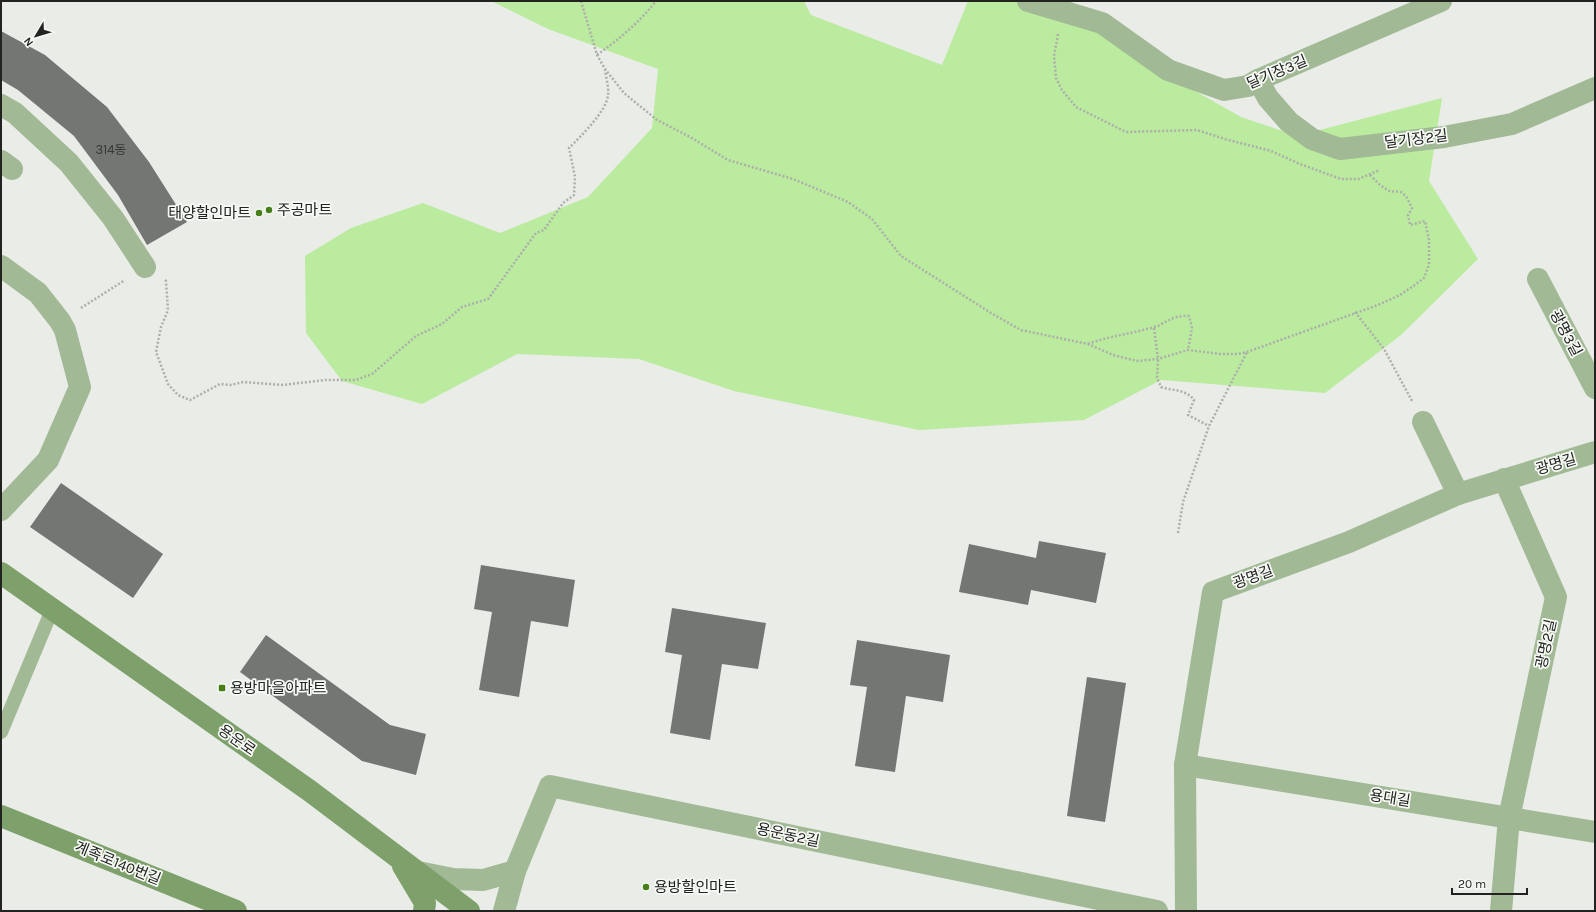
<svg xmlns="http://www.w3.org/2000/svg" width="1596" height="912" viewBox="0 0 1596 912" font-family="Karla,'Noto Sans KR',sans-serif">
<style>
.green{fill:#baeb9e}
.building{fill:#737672}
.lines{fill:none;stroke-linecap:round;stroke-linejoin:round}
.path{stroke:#adafab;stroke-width:2.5;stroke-dasharray:2 2;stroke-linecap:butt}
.lane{stroke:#a2b995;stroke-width:14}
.street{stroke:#a2b995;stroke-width:22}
.secondary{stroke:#7ea06b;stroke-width:22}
.poi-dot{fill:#467f18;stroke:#f6f9f4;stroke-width:1.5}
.labels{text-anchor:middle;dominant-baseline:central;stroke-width:3.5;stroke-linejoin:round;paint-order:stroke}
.number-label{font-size:13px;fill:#363835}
.street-label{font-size:15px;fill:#222321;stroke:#f6f9f4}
.poi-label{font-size:15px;fill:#222321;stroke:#f6f9f4;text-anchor:start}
</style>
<rect width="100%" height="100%" fill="#e9ece7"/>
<path class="green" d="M491,1H804L811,15L942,65L968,1H1071L1128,53L1241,117L1297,136L1442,98L1429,181L1478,259L1401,335L1325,393L1161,380L1084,420L919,430L734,391L639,359L517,354L422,404L342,381L306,333L305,256L351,228L423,203L500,233L588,197L652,128L658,69L548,29Z"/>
<g class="building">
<path d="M1,31L45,55L107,107L149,162L187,222L147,245L118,195L74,136L18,90L1,80Z"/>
<path d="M61,483L163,554L133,598L30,527Z"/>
<path d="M1039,541L1106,553L1096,603L1031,590L1028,605L959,592L969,544L1036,558Z"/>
<path d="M481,565L575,580L568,627L531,621L519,697L479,690L492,612L474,609Z"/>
<path d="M672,608L766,623L758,669L722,664L710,740L670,733L682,655L665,652Z"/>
<path d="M266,635L390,725L426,734L416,775L362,761L240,672Z"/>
<path d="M857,640L950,655L943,702L906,696L895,772L855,766L867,687L850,685Z"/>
<path d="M1087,677L1126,683L1105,822L1067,816Z"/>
</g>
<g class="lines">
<g class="path">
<path d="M581,1L597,55L605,69L624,93L657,120L690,137L728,160L793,179L848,202L872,219L901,256L991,313L1021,330L1088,344L1113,355L1137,361L1158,359L1188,350L1220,354H1238L1247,352L1378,305L1400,295L1412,287L1424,278L1429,265V240L1425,221L1410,225L1408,215L1412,208L1406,196L1401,192L1389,191L1380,185L1370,175"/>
<path d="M1058,34L1054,56L1056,78L1062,90L1076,107L1126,132L1197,130L1225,139L1271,151L1300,164L1341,179H1358L1380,170"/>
<path d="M597,55C619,39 639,23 656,1"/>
<path d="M165,280L166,281L168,310L161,327L156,352L168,384L178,395L190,400L220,384L231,385L243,382L283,385L325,380H356L372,374L416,336L442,324L462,307L488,299L536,233L544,230L563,203L574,195L575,177L569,148C580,137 607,111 608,95C609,87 606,78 605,70"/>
<path d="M81,308L125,280"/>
<path d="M1355,312L1384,349L1412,401"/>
<path d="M1154,328L1158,359L1157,378L1161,387C1173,391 1186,389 1194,400L1188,415L1209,426"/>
<path d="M1088,344C1109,336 1130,334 1151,328C1167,324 1170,315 1189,316L1192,328L1188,350"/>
<path d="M1178,533L1183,502L1209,426L1247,352"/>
</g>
<path class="lane" d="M1,732L52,610"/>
<g class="street">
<path d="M1028,1L1102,23L1168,70L1224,90L1248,86L1258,80L1441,1"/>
<path d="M1258,80L1268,98L1289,122L1312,139L1340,149L1444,137L1512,124L1595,88"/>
<path d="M1,105L15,113L69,163L113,218L145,267"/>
<path d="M1,161L12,169"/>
<path d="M1,266L38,293L60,321L65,330L80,387L48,460L1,510"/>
<path d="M1538,279L1595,388"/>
<path d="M1423,422L1458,494"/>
<path d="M1185,765L1595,832"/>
<path d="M418,872L453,879L483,880L515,871"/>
<path d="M504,911L515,871L550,786L1157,911"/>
<path d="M1186,911L1185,765L1213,592L1349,542L1458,494L1595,452"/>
<path d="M1501,911L1509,818L1556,597L1504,479"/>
</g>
<g class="secondary">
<path d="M1,573L310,791L469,911"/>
<path d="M1,816L236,911"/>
<path d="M403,866L425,903L424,911"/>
</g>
</g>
<g class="poi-dot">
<circle cx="269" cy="210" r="4"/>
<circle cx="259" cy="213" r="4"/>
<rect x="218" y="684" width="8" height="8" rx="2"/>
<circle cx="646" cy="887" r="4"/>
</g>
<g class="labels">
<g class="number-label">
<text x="111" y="149">314동</text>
</g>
<g class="street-label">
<text transform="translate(1277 72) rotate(-23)">달기장3길</text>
<text transform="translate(1416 139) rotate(-7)">달기장2길</text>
<text transform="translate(1566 333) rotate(62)">광명3길</text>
<text transform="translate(1556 464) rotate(-16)">광명길</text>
<text transform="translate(1253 577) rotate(-20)">광명길</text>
<text transform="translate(1546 644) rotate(-78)">광명2길</text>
<text transform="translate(237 740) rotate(35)">용운로</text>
<text transform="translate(1390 798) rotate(9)">용대길</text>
<text transform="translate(788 835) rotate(12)">용운동2길</text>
<text transform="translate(118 863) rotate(22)">계족로140번길</text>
</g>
<g class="poi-label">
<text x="277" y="210">주공마트</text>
<text x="251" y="213" text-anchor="end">태양할인마트</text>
<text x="230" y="688">용방마을아파트</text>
<text x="654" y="887">용방할인마트</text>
</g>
</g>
<rect width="1596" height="912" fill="none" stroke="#222321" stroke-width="4"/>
<g transform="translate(36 36) rotate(232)" stroke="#f6f9f4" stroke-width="3" paint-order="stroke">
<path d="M0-3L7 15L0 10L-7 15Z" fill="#222321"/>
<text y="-6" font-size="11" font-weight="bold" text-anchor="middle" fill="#222321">N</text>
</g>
<path d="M1452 888v6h75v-6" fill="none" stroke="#222321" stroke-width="2"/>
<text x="1458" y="888" font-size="12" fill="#222321" stroke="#f6f9f4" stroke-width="3" paint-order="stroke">20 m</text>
</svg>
